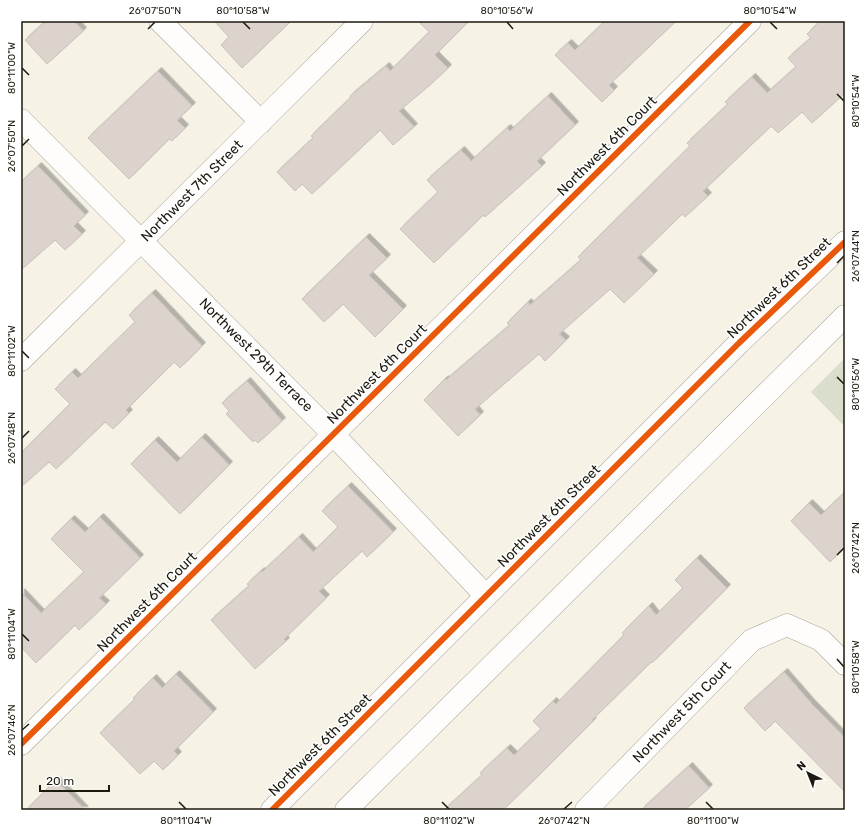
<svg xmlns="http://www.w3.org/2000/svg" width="866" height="831" viewBox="0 0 866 831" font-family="Rubik,sans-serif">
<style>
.green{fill:#d9decd}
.building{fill:#dcd3cd;stroke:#c9c1bb;filter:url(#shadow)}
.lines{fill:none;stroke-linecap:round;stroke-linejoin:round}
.minor-casing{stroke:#aba79d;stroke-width:23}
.minor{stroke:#fefdfb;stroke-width:22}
.cycleway-casing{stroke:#fff;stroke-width:8}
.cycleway{stroke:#e8590c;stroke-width:6}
.ticks{fill:none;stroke:#1c190e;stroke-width:1.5}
.labels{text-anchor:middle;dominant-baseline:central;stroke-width:3;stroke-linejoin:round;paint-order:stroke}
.street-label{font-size:14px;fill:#1c190e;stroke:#fff}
.neatline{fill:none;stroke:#1c190e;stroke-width:1.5}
.ticks-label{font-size:10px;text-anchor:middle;fill:#1c190e}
</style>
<defs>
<filter id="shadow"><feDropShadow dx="3.5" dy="-3.5" stdDeviation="0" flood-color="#0004"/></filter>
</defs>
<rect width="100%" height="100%" fill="#f6f2e6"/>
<path class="green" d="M845,358V427L811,392Z"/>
<g class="building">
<path d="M46,21H74L83,31L47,64L25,40Z"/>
<path d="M214,21H291L242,68L221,45L229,37Z"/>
<path d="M418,21H469L435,55L448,68L430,85L399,111L414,127L393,145L380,130L312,194L302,184L295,191L277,172L313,138L311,136L351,97L350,96L386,66L390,71L429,32Z"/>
<path d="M605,21H676L609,85L614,90L602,102L555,55L568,43L575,50Z"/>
<path d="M820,21H845V93L812,123L802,112L778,133L771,126L703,191L708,196L685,217L682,214L637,258L654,274L624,303L610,289L559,334L566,340L545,361L539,354L475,409L480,415L458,436L424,400L445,379L446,380L510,325L507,323L528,302L530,305L581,260L578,257L690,146L687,143L728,104L725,102L752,77L767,93L796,67L788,58L811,38L807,34Z"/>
<path d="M158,71L192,106L177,120L185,128L172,141L169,139L129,179L88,138Z"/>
<path d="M548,96L575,125L537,161L542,166L485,217L483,215L434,263L400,229L438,192L427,180L461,150L471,161L507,128L510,131Z"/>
<path d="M38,166L85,215L74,226L82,234L65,250L55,240L21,270V182Z"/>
<path d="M366,237L387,258L369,275L403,309L375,337L343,304L324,322L302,299Z"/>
<path d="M152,293L202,346L180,368L174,362L126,410L129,413L113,429L105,422L56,469L49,462L21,487V453L70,404L55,389L72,372L78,378L135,322L129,315Z"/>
<path d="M247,381L282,421L258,443L255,440L253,442L226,414L229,411L222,403Z"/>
<path d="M202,437L229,465L180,514L131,464L155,440L177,462Z"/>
<path d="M348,486L393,532L367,557L362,551L319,591L326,598L284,639L286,641L255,669L211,620L249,586L247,584L261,571L262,572L299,537L313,552L338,527L322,511Z"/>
<path d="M845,492V547L830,562L791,521L809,503L821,515Z"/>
<path d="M100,517L140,558L99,598L106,604L79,630L75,625L36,663L21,647V592L41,613L84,572L51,539L71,519L85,532Z"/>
<path d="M697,558L727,588L652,663L651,662L592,720L593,721L543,771L503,810H444L482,775L480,773L507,748L514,755L541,729L533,721L553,701L556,704L624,635L622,633L649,606L656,615L683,588L675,580Z"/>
<path d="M784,672L811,703L845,738V792L775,721L765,731L744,708Z"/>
<path d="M176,674L213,712L174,751L178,755L163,770L154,761L140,774L100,733L135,699L133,698L153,678L162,688Z"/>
<path d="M689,766L709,788L685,810H641Z"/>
<path d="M56,780L85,810H26Z"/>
</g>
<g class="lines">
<g class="minor-casing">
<g id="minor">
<path d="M160,21L261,122"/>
<path d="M21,120L333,434L486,596"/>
<path d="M21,360L362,21"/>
<path d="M21,744L750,21"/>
<path d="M272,810L739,343L845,242"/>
<path d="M346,810L845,316"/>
<path d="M586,810L752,640L787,625L821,640L845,664"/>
</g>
</g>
<use href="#minor" class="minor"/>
<g class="cycleway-casing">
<g id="cycleway">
<path d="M21,744L750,21"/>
<path d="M272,810L739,343L845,242"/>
</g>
</g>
<use href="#cycleway" class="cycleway"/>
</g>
<path class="ticks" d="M243,22L250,29M507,22L513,29M770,22L777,29M148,29L155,22M22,68L29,75M837,94L844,101M22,146L29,139M837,263L844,256M22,351L29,358M837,377L844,384M22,438L29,431M837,555L844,548M22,634L29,641M837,659L844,667M22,730L29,724M179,802L186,809M442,802L449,809M706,802L713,809M564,809L572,802"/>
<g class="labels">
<g class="street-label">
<text transform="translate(607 146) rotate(-45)">Northwest 6th Court</text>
<text transform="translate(192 191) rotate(-45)">Northwest 7th Street</text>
<text transform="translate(779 288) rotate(-44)">Northwest 6th Street</text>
<text transform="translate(256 355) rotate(45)">Northwest 29th Terrace</text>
<text transform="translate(377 374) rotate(-45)">Northwest 6th Court</text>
<text transform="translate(549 516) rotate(-45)">Northwest 6th Street</text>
<text transform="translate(147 602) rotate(-45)">Northwest 6th Court</text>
<text transform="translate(682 712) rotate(-46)">Northwest 5th Court</text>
<text transform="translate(320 745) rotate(-45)">Northwest 6th Street</text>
</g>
</g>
<rect width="866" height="831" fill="none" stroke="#ffffff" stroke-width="44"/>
<g transform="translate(808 773) rotate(317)" stroke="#ffffff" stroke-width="3" paint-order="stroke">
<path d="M0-3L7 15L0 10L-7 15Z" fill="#1c190e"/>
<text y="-6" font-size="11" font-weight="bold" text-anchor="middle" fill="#1c190e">N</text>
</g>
<path d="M40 785v6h69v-6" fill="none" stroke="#1c190e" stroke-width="2"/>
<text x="46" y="785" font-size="12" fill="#1c190e" stroke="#ffffff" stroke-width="3" paint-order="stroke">20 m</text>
<rect x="22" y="22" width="822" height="787" class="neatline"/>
<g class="ticks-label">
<text x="155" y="14">26°07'50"N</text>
<text x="243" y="14">80°10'58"W</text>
<text x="507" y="14">80°10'56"W</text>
<text x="770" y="14">80°10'54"W</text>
<text transform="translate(11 68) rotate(-90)" y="4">80°11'00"W</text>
<text transform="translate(855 101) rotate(-90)" y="4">80°10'54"W</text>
<text transform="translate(11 146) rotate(-90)" y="4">26°07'50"N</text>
<text transform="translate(855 256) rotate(-90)" y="4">26°07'44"N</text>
<text transform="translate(11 351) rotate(-90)" y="4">80°11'02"W</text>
<text transform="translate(855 384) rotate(-90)" y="4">80°10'56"W</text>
<text transform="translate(11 438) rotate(-90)" y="4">26°07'48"N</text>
<text transform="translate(855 548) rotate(-90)" y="4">26°07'42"N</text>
<text transform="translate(11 634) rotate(-90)" y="4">80°11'04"W</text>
<text transform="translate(855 667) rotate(-90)" y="4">80°10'58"W</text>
<text transform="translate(11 730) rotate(-90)" y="4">26°07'46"N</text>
<text x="186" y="824">80°11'04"W</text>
<text x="449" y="824">80°11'02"W</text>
<text x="564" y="824">26°07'42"N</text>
<text x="713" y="824">80°11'00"W</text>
</g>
</svg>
